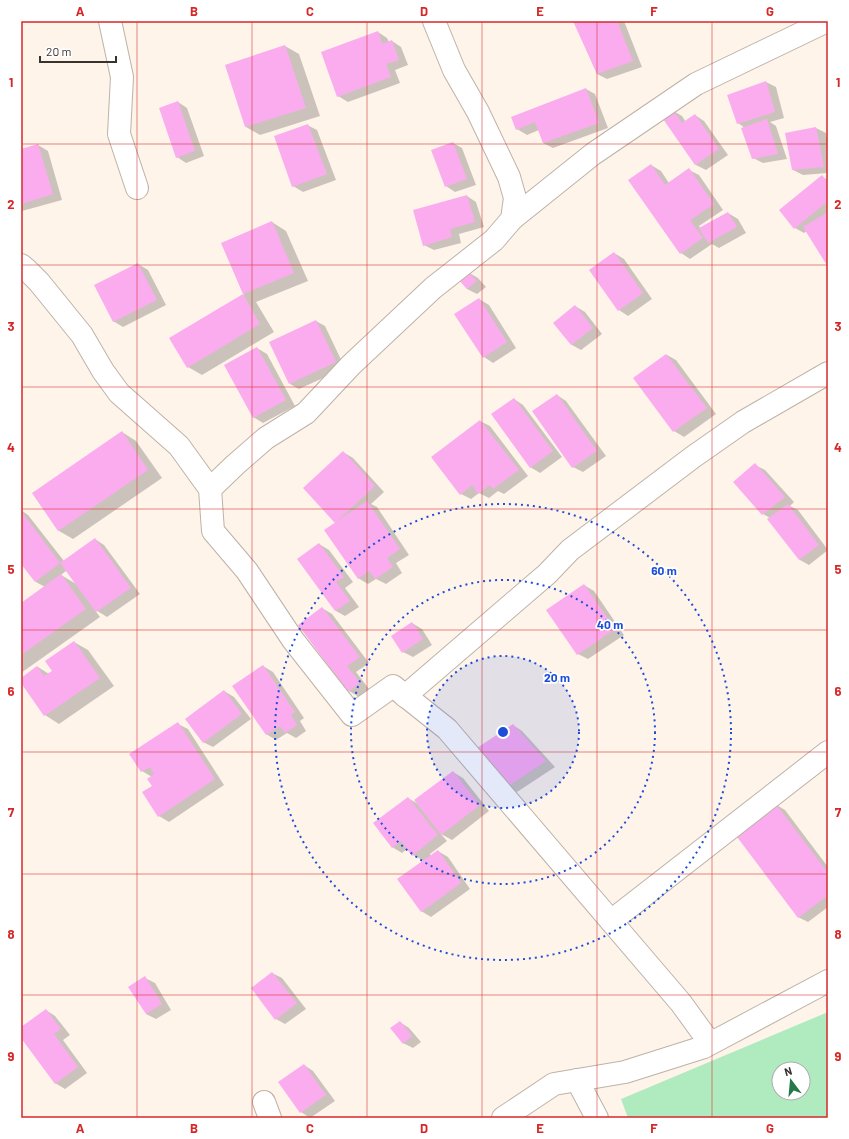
<svg xmlns="http://www.w3.org/2000/svg" width="849" height="1139" viewBox="0 0 849 1139" font-family="Barlow,sans-serif">
<style>
.green{fill:#b0ebc0;fill-rule:evenodd}
.shadow{fill:#0003;fill-rule:evenodd}
.building{fill:#fbacef}
.lines{fill:none;stroke-linecap:round;stroke-linejoin:round}
.minor-casing{stroke:#beb2a7;stroke-width:24}
.minor{stroke:#fff;stroke-width:22}
.grid{fill:none;stroke:#d62828;stroke-width:1;stroke-opacity:0.55}
.ring{fill:none;stroke:#1d4ed8;stroke-width:2;stroke-dasharray:2 4}
.centre{fill:#1d4ed8;stroke:#fff;stroke-width:2}
.ring-label{font-size:12px;text-anchor:middle;font-weight:bold;fill:#1d4ed8;stroke:#fff;stroke-width:3.5;stroke-linejoin:round;paint-order:stroke}
.neatline{fill:none;stroke:#d62828;stroke-width:1.5}
.grid-label{font-size:13px;text-anchor:middle;font-weight:bold;fill:#d62828}
</style>
<rect width="100%" height="100%" fill="#fef4ea"/>
<path class="green" d="M828,1012V1118H628L621,1099ZM779,1069H803V1093H779Z"/>
<g class="shadow">
<path d="M574,21H624L642,67L607,79L597,74Z"/>
<path d="M378,32L387,38L389,42L392,41L401,47L408,65L395,70L400,83L348,102L338,96Z"/>
<path d="M285,46L299,54L320,116L260,135L246,127L226,65Z"/>
<path d="M766,82L776,87L784,118L770,122L776,126L787,159L763,163L753,158L745,128L738,123Z"/>
<path d="M586,89L595,94L608,128L553,148L543,143L539,130L527,135L517,129Z"/>
<path d="M178,102L187,108L204,156L186,163L177,157Z"/>
<path d="M672,110L682,116L686,122L695,115L704,121L728,155L706,170L696,165L662,117Z"/>
<path d="M307,125L317,130L336,180L303,192L293,186Z"/>
<path d="M816,128L826,133L828,146V173L803,175L793,170Z"/>
<path d="M453,143L462,148L476,185L455,192L446,186Z"/>
<path d="M38,145L48,151L62,200L22,211H21V150Z"/>
<path d="M651,165L661,171L669,183L689,170L699,175L723,210L699,226L701,229L728,213L738,219L746,233L719,248L712,244L690,259L681,253Z"/>
<path d="M822,177L828,180V266L807,231L804,233L795,228Z"/>
<path d="M467,196L476,202L484,227L459,234L461,243L434,250L424,245Z"/>
<path d="M272,222L286,231L308,281L256,302L274,332L202,375L188,367L171,339L244,295L222,244Z"/>
<path d="M614,253L624,259L652,299L628,316L619,310Z"/>
<path d="M138,264L148,270L166,305L123,327L113,321Z"/>
<path d="M468,272L478,278L486,287L477,294L467,289L459,279Z"/>
<path d="M479,299L489,305L516,348L493,363L484,357Z"/>
<path d="M575,306L585,312L602,334L581,350L572,345L554,323Z"/>
<path d="M316,321L325,326L345,368L299,389L290,384Z"/>
<path d="M257,348L267,354L295,406L263,423L253,417Z"/>
<path d="M667,355L676,360L716,414L684,437L674,431L635,378Z"/>
<path d="M557,395L566,401L606,456L583,472L573,467Z"/>
<path d="M514,399L523,405L562,457L540,473L530,467Z"/>
<path d="M480,421L490,426L528,476L504,494L498,491L489,498L479,493L471,499L461,494Z"/>
<path d="M122,432L136,441L162,478L73,539L59,531L33,494Z"/>
<path d="M343,452L353,458L384,492L371,504L377,507L409,555L396,563L402,573L386,584L376,579L368,584L358,578L336,523Z"/>
<path d="M755,465L765,470L794,502L790,506L798,510L828,550L809,565L800,560L770,518L763,514L735,482Z"/>
<path d="M21,510L28,515L64,561L95,539L104,545L140,594L107,617L94,609L100,617L21,673V604L45,587L36,582L21,562ZM67,570L78,585L61,575Z"/>
<path d="M319,544L329,550L353,582L345,588L359,607L345,616L336,611L298,559Z"/>
<path d="M584,585L594,591L624,635L588,659L578,654Z"/>
<path d="M322,608L332,614L369,663L356,672L369,689L359,697L349,691Z"/>
<path d="M412,623L422,629L432,645L413,657L403,652Z"/>
<path d="M74,642L88,650L114,686L59,724L45,715L21,681V679L38,667L49,674L53,671Z"/>
<path d="M263,666L273,672L304,718L300,721L306,731L296,738L287,733L276,740L266,734Z"/>
<path d="M224,691L234,697L251,719L213,747L203,742Z"/>
<path d="M178,724L188,729L224,785L169,822L159,816L152,777L142,771Z"/>
<path d="M513,725L522,731L555,767L517,792L508,786Z"/>
<path d="M453,772L463,778L489,811L452,840L441,834L447,841L430,854L431,856L438,851L448,857L470,889L431,917L421,911L424,861L413,855L408,848L402,853L392,847L408,798L418,804Z"/>
<path d="M775,804L785,810L828,867V907L808,922L798,917Z"/>
<path d="M272,973L282,978L306,1009L285,1024L276,1019Z"/>
<path d="M145,978L155,983L171,1010L156,1019L146,1014Z"/>
<path d="M46,1010L55,1016L70,1035L63,1040L87,1073L65,1089L55,1083L21,1036V1028Z"/>
<path d="M400,1022L409,1028L421,1042L413,1048L403,1043Z"/>
<path d="M304,1065L313,1071L335,1101L310,1118L301,1112Z"/>
</g>
<g class="building">
<path d="M573,21H617L633,61L597,74Z"/>
<path d="M378,31L382,44L392,40L399,60L386,64L391,77L337,97L321,52Z"/>
<path d="M285,45L306,108L245,127L225,65Z"/>
<path d="M766,81L775,112L737,124L727,95Z"/>
<path d="M586,88L599,123L543,143L535,122L516,130L511,117Z"/>
<path d="M178,101L195,151L176,158L159,108Z"/>
<path d="M672,109L682,123L695,114L719,149L695,165L661,116Z"/>
<path d="M767,119L778,154L752,159L741,128Z"/>
<path d="M308,124L327,174L292,187L274,136Z"/>
<path d="M816,127L824,167L792,170L785,133Z"/>
<path d="M453,142L467,179L445,187L431,150Z"/>
<path d="M38,144L53,194L21,204V149Z"/>
<path d="M651,164L665,185L689,168L714,204L690,220L703,238L680,254L628,180Z"/>
<path d="M822,175L828,182V201L794,229L779,210Z"/>
<path d="M467,195L475,222L450,229L452,237L423,246L413,210Z"/>
<path d="M728,212L737,227L708,243L699,228Z"/>
<path d="M828,212V267L803,227Z"/>
<path d="M272,221L294,273L243,294L221,243Z"/>
<path d="M614,252L643,293L618,311L589,270Z"/>
<path d="M138,263L157,300L113,322L94,285Z"/>
<path d="M468,271L477,281L467,289L458,279Z"/>
<path d="M243,294L260,324L187,368L169,338Z"/>
<path d="M479,298L507,342L483,358L454,314Z"/>
<path d="M575,305L593,328L571,345L553,323Z"/>
<path d="M316,320L336,362L289,384L269,342Z"/>
<path d="M257,347L286,400L253,418L224,365Z"/>
<path d="M666,354L707,408L673,432L633,378Z"/>
<path d="M557,394L597,451L572,468L532,411Z"/>
<path d="M514,398L553,451L530,468L491,414Z"/>
<path d="M480,420L519,470L493,489L490,485L478,494L472,485L460,495L431,457Z"/>
<path d="M122,431L148,470L58,531L32,493Z"/>
<path d="M343,451L375,486L335,523L303,488Z"/>
<path d="M755,463L785,497L762,515L733,482Z"/>
<path d="M367,501L400,549L387,558L393,567L375,579L369,571L358,579L324,530Z"/>
<path d="M788,504L819,545L799,560L767,519Z"/>
<path d="M21,511L60,563L35,582L21,564Z"/>
<path d="M95,538L131,588L96,612L60,563Z"/>
<path d="M319,543L344,577L336,582L350,601L335,611L297,559Z"/>
<path d="M61,574L86,609L21,655V603Z"/>
<path d="M584,584L615,629L577,655L546,610Z"/>
<path d="M322,607L360,657L347,666L360,683L348,692L298,625Z"/>
<path d="M412,622L423,639L402,653L391,636Z"/>
<path d="M74,641L100,678L44,716L21,683V678L37,666L44,676L52,671L45,661Z"/>
<path d="M263,665L295,712L291,715L297,725L285,733L280,726L266,735L232,686Z"/>
<path d="M224,690L242,714L203,743L185,719Z"/>
<path d="M178,722L215,779L158,817L142,792L152,786L147,779L154,774L150,767L141,772L129,754Z"/>
<path d="M513,724L546,761L507,787L477,748Z"/>
<path d="M453,771L480,805L441,835L414,800Z"/>
<path d="M408,797L438,835L412,856L401,841L392,848L373,823Z"/>
<path d="M775,803L828,873V895L798,918L734,833Z"/>
<path d="M438,850L461,883L421,912L397,879Z"/>
<path d="M272,972L297,1003L275,1020L251,988Z"/>
<path d="M145,976L162,1004L146,1014L128,987Z"/>
<path d="M46,1009L61,1029L54,1034L78,1067L55,1084L21,1038V1027Z"/>
<path d="M400,1021L412,1036L403,1044L390,1028Z"/>
<path d="M304,1064L326,1095L300,1113L278,1082Z"/>
</g>
<g class="lines">
<g class="minor-casing">
<g id="minor">
<path d="M110,21L122,77L119,134L137,188"/>
<path d="M512,219L593,154L696,84L827,21"/>
<path d="M21,265L27,270L39,282L82,335L103,371L119,393L179,446L210,489L213,531L247,571L293,640L352,715L393,686L447,729L681,1003L710,1043"/>
<path d="M210,489L235,465L266,438L306,413L351,365L433,288L494,240L512,219L515,198L509,177L478,112L454,70L434,21"/>
<path d="M405,696L547,574L570,550L693,457L743,422L828,373"/>
<path d="M611,921L828,752"/>
<path d="M577,1080L597,1118"/>
<path d="M264,1102L270,1118"/>
<path d="M503,1118L554,1084L625,1072L704,1047L828,981"/>
</g>
</g>
<use href="#minor" class="minor"/>
</g>
<path class="grid" d="M137,21V1118M252,21V1118M367,21V1118M482,21V1118M597,21V1118M712,21V1118M21,144H828M21,265H828M21,387H828M21,509H828M21,630H828M21,752H828M21,874H828M21,995H828"/>
<circle cx="503" cy="732" r="76" fill="#1d4ed8" fill-opacity=".12"/>
<g class="ring">
<circle cx="503" cy="732" r="76"/>
<circle cx="503" cy="732" r="152"/>
<circle cx="503" cy="732" r="228"/>
</g>
<circle cx="503" cy="732" r="6" class="centre"/>
<g class="ring-label">
<text x="664" y="575">60 m</text>
<text x="610" y="629">40 m</text>
<text x="557" y="682">20 m</text>
</g>
<rect width="849" height="1139" fill="none" stroke="#ffffff" stroke-width="44"/>
<g transform="translate(791 1081) rotate(344)"><circle r="19" fill="#ffffff" stroke="#afadac"/>
<path d="M0-3L7 15L0 10L-7 15Z" fill="#24784a"/>
<text y="-6" font-size="11" font-weight="bold" text-anchor="middle" fill="#38332f">N</text>
</g>
<path d="M40 56v6h76v-6" fill="none" stroke="#38332f" stroke-width="2"/>
<text x="46" y="56" font-size="12" fill="#38332f" stroke="#ffffff" stroke-width="3" paint-order="stroke">20 m</text>
<rect x="22" y="22" width="805" height="1095" class="neatline"/>
<g class="grid-label">
<text x="80" y="16">A</text>
<text x="194" y="16">B</text>
<text x="310" y="16">C</text>
<text x="424" y="16">D</text>
<text x="540" y="16">E</text>
<text x="654" y="16">F</text>
<text x="770" y="16">G</text>
<text x="11" y="87">1</text>
<text x="838" y="87">1</text>
<text x="11" y="209">2</text>
<text x="838" y="209">2</text>
<text x="11" y="331">3</text>
<text x="838" y="331">3</text>
<text x="11" y="452">4</text>
<text x="838" y="452">4</text>
<text x="11" y="574">5</text>
<text x="838" y="574">5</text>
<text x="11" y="696">6</text>
<text x="838" y="696">6</text>
<text x="11" y="817">7</text>
<text x="838" y="817">7</text>
<text x="11" y="939">8</text>
<text x="838" y="939">8</text>
<text x="11" y="1061">9</text>
<text x="838" y="1061">9</text>
<text x="80" y="1133">A</text>
<text x="194" y="1133">B</text>
<text x="310" y="1133">C</text>
<text x="424" y="1133">D</text>
<text x="540" y="1133">E</text>
<text x="654" y="1133">F</text>
<text x="770" y="1133">G</text>
</g>
</svg>
